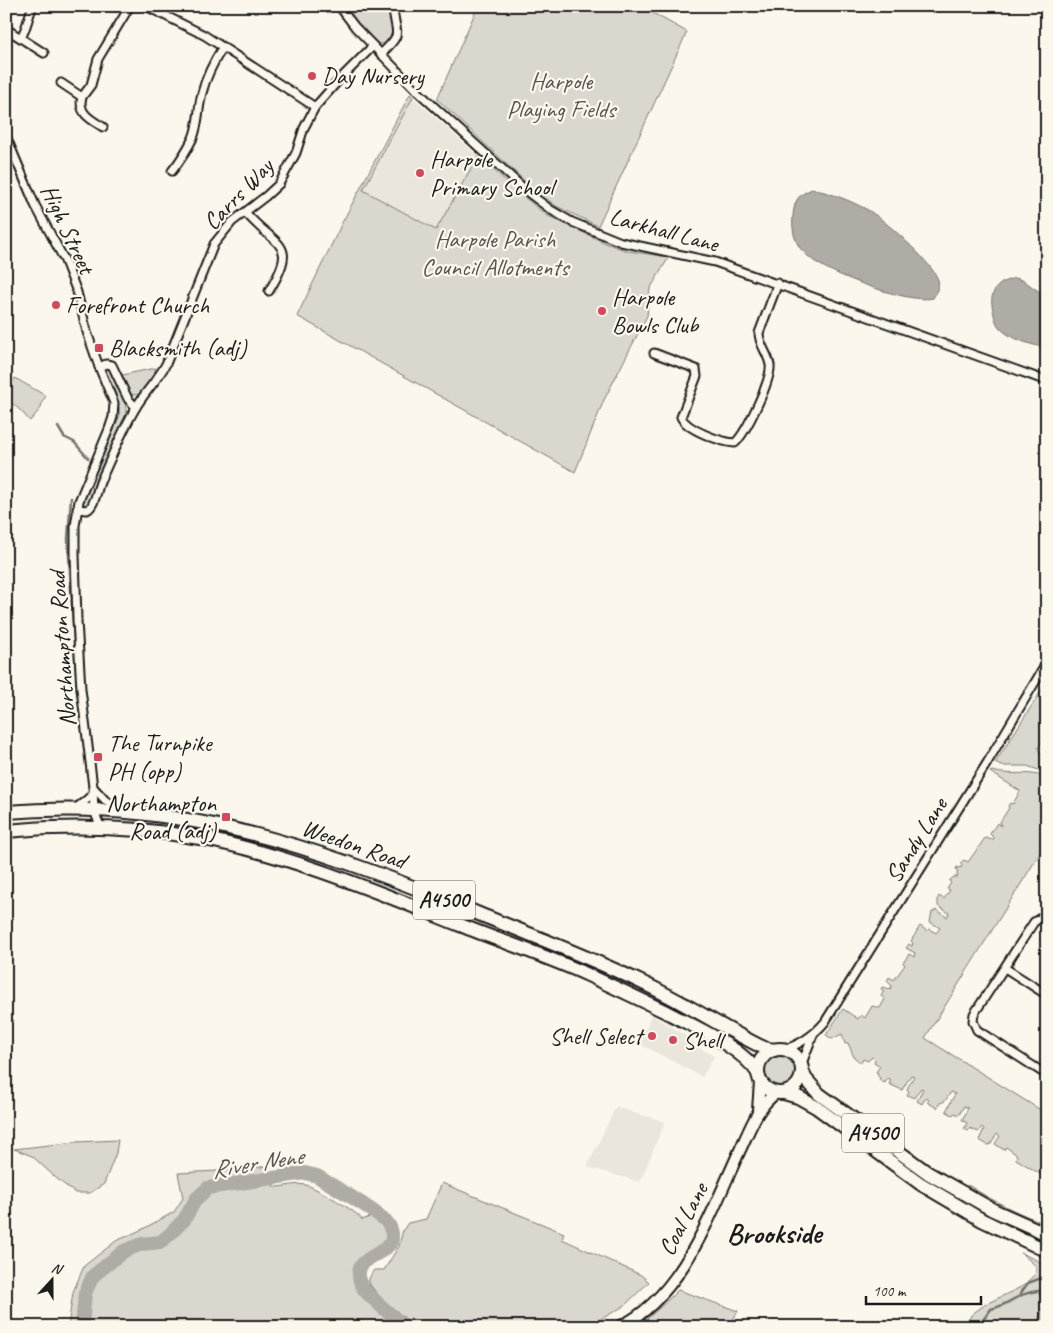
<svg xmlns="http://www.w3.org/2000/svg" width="1053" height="1333" viewBox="0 0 1053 1333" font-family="Caveat,sans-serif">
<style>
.built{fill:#eae6dc}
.green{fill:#dad7ce;stroke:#7b7a75}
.water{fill:#afaca5;stroke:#74726e}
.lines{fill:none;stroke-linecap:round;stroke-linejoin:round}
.stream{stroke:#74726e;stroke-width:2.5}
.river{stroke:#afaca5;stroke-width:14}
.street-casing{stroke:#1c1c1c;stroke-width:11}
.secondary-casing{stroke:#1c1c1c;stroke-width:14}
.highway-casing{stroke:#1c1c1c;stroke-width:16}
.street{stroke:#fbf7ec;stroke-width:7}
.secondary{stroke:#fbf7ec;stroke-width:10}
.highway{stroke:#fbf7ec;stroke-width:12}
.poi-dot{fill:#d1495b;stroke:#fbf7ec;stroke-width:2}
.labels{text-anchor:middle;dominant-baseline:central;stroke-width:4.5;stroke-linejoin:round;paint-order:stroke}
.shield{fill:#fbf7ec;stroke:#5f5e5a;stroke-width:1}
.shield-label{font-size:22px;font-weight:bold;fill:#1c1c1c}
.poi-label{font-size:24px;fill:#1c1c1c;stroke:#fbf7ec;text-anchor:start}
.park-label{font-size:24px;fill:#555451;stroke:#fbf7ec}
.street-label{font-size:24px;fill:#1c1c1c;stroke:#fbf7ec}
.water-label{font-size:25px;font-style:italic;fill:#575653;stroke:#fbf7ec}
.district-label{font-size:29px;font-weight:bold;fill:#1c1c1c;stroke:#fbf7ec}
</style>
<rect width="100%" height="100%" fill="#fbf7ec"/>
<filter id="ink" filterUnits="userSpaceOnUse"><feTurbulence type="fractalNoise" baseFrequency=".02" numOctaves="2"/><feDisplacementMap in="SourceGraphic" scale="10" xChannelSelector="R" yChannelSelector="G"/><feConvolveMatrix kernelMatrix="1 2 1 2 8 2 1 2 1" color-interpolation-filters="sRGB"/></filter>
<g filter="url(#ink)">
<g class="built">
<path d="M413,97L478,156L436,230L363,190Z"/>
<path d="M651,1015L690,1038L698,1047L714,1056L702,1077L640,1044Z"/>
<path d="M616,1106L634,1113L650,1117L665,1122L640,1182L587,1167Z"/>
</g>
<g class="green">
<path d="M344,6C353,6 371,4 380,6C392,10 400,38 386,43C385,44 379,44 378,44L372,40Z"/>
<path d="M478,6H640L687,32L598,226L556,206L528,184L437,99Z"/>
<path d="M410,94L413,97L363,190L436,230L478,156L517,191L546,215L608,244L628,251L669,257L650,289L647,316L604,400L575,472L297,316L342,223Z"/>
<path d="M109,366C116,380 125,395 126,410C126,426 102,466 96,483C93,490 91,503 84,507L82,504L119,417C121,400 112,385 105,370V368Z"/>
<path d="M156,368L152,378L139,394L136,395L131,394L122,375Z"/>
<path d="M15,378L46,396L42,402L41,408L30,421L21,411L6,398V385L8,387Z"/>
<path d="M1047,682V734L1038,748L1040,753L1047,757V773L1027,766H1001L995,763Z"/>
<path d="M992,771C1013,777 1026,769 1047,778V842L925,1038L1047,1114V1178L1016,1159L1017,1155L1006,1147L1004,1150L995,1144L1000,1136L997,1134L991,1144L988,1145L979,1140L984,1129L982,1127L978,1132L970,1128L968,1131L964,1129L967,1123L962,1120L968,1108L964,1106L959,1115L955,1113L952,1115L946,1111L955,1094L951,1092L945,1101L940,1103L937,1108L927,1102L929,1099L926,1097L922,1104L917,1101L923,1089L921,1088L914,1098L907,1095L909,1092L907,1089L914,1076L911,1075L902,1090L889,1084L891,1080L888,1078L885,1083L879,1080L880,1078L877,1075L878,1073L876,1072L880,1066L874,1062L875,1060L872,1057L868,1061L863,1059L861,1063L854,1057L848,1043L845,1044L842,1034L832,1039L826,1035L843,1009L858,1019L861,1015L865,1018L872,1006L880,1008L885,999L881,996L884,991L881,989L882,987L890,989L892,986L887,981L889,977L894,980L905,965L903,963L909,954L914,957L915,953L906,948L909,944L912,946L913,943L911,941L920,926L927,931L929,929L936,933L940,928L930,922L932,912L937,910L947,917L949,913L938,906V902L937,900L939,896L944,899L950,890L947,889L951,883L949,881L954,877H958L957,874L958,871L956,869L957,867L961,868L962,865L960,863L964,860L968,862L985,838L993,840L994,838L990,834L997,823L1002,826L1000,822L1009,808L1008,806L1010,803L1013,804L1020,791L990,772Z"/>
<circle cx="780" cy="1071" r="16"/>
<path d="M118,1140L116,1153L104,1184L90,1193H75L56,1178L32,1156L14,1149L76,1142Z"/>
<path d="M268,1166L274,1187C285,1187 295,1183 306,1185C315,1187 360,1213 362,1220L378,1214C416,1251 367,1248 358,1271L364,1289L359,1293L397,1327H68L73,1292L84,1266L116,1241L143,1229L174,1212L183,1198L178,1173L237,1170Z"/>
<path d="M442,1183L564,1233L562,1239L641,1275L649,1282L624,1306L587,1327H415C405,1317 375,1296 370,1285C367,1279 371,1275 374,1270H384L399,1246L403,1230L408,1223L426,1219Z"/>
<path d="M968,1185C993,1201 1019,1214 1047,1224V1230L970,1192L967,1187Z"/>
<path d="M1021,1253L1047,1265V1327H964L972,1314L986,1304L1023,1286L1036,1273V1266Z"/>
<path d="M678,1290L738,1311L734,1318L733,1327H638L668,1300Z"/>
</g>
<g class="water">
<path d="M812,189C831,193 849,200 866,209C882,217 933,263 938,280C940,286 936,293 933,298C909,304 839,277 817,263C812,260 804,253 800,248C793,238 792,226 793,215C795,199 798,195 812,189Z"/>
<path d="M1016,278L1024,281L1047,297V349C1032,344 1011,340 1000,328C996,324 994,316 993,310C988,292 998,281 1016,278Z"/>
<path d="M370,1285L379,1296L415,1327H397L359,1293Z"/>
<path d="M1046,1288L1047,1316L1043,1327H1036L1044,1305L1038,1291Z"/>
</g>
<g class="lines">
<g class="stream">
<path d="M58,427L64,437L74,442L88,458"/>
<path d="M71,498L68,539L77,689"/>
<path d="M1020,1294L1028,1283L1047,1276"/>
<path d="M978,1327L991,1309C1009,1305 1017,1293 1038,1291"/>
</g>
<path class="river" d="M82,1327L85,1293L93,1276L124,1251L142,1244L160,1242L168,1236L184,1220L196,1199L208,1188L305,1173L317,1176C331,1185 383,1214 389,1225C407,1261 342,1248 363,1288C367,1295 397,1320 405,1327"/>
<g class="street-casing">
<g id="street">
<path d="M146,6L204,35L315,107"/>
<path d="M339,6L355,27L415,89L530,194L551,210L572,222L621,242L715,262L1047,381"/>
<path d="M8,30L44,53"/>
<path d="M21,38C27,27 28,17 33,6"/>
<path d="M381,54C406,30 394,35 393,6"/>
<path d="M61,83L82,97C77,113 92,120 103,127"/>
<path d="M82,97L91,85L98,59L130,6"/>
<path d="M6,136L35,205L65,261L77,292L87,332L99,367L114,403L113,417L109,429L79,501L75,526V554L77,620L81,689L93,787L94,811L101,828"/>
<path d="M172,171C180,161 187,150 193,138C199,124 198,108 202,93C206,77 214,61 223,47"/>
<path d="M246,213C276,248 300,241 269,291"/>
<path d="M654,353L696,369L697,376L681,417C687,430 721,442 735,443C746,433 772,379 770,365C768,353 759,345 759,333L778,283"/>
<path d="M99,367L106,364L112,365L128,399L136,407"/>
<path d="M77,509L87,510C95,507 97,488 101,480C112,456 122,431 135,409C144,393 157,381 166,364L214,244L232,222L266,196L279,184L296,153L304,128L315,107L338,81L373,46"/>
<path d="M93,787L105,800L122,809"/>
<path d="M76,808L84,802L93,794"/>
<path d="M1047,918L1042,917L1034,922L974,1014L973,1021L977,1030L1047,1075"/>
<path d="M1005,968L1047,995"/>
<path d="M782,1050C800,1045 814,1035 825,1022L987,763L1047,662"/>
<path d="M801,1066L813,1035"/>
</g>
</g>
<g class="secondary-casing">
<g id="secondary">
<path d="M758,1110L760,1082"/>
<path d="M619,1327C683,1297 712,1210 740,1150C750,1129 757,1107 776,1093"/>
</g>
</g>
<g class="highway-casing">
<g id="highway">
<path d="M6,812C76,806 150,811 219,826C308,845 395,879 479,914C534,936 589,957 643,983C684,1002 723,1028 764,1048L774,1050"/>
<path d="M6,831C70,825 136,827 200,838C290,855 375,891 460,925C503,942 546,956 588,975C616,988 644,1001 672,1015C699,1029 742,1048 758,1073"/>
<circle cx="780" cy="1071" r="22"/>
<path d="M802,1069L805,1078L819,1094L928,1173L993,1210L1047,1234"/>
<path d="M784,1093L798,1097L816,1107L921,1184L982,1220L1047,1251"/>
</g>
</g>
<use href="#street" class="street"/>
<use href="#secondary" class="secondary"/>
<use href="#highway" class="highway"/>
</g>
</g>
<g class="poi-dot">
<circle cx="312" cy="76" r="5"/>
<circle cx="420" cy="173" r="5"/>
<circle cx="56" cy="305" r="5"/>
<circle cx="602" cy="311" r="5"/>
<rect x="94" y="343" width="10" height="10" rx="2.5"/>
<rect x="93" y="752" width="10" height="10" rx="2.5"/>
<rect x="221" y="812" width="10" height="10" rx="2.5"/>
<circle cx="652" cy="1036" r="5"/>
<circle cx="673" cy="1040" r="5"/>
</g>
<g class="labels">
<g class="shield">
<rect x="413" y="880.5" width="62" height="39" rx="4"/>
<rect x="842" y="1113.5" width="62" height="39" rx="4"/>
</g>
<g class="shield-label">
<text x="444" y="900">A4500</text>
<text x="873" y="1133">A4500</text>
</g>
<g class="poi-label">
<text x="322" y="76">Day Nursery</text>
<text x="430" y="159">Harpole<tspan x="430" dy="28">Primary School</tspan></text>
<text x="612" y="297">Harpole<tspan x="612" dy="28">Bowls Club</tspan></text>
<text x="66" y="305">Forefront Church</text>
<text x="109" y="348">Blacksmith (adj)</text>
<text x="108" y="743">The Turnpike<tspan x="108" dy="28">PH (opp)</tspan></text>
<text x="216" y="803" text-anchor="end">Northampton<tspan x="216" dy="28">Road (adj)</tspan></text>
<text x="642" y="1036" text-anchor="end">Shell Select</text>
<text x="683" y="1040">Shell</text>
</g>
<g class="park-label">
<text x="561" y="81">Harpole<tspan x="561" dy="28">Playing Fields</tspan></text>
<text x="495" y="239">Harpole Parish<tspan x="495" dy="28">Council Allotments</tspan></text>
</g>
<g class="street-label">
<text transform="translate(238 194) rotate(-46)">Carrs Way</text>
<text transform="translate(68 229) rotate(65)">High Street</text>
<text transform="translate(664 230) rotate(15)">Larkhall Lane</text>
<text transform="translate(62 649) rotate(-94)">Northampton Road</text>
<text transform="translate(916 840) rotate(-58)">Sandy Lane</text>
<text transform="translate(354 844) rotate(19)">Weedon Road</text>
<text transform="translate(683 1219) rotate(-62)">Coal Lane</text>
</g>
<g class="water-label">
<text transform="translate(257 1163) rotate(-9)">River Nene</text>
</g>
<g class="district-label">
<text x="774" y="1233">Brookside</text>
</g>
</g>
<rect width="1053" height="1333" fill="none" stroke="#fbf7ec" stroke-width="25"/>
<rect x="12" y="12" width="1028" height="1308" fill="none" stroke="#1c1c1c" stroke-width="2" filter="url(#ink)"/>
<g transform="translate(52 1280) rotate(21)" stroke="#fbf7ec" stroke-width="4" paint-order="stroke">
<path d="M0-4L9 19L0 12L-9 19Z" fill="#1c1c1c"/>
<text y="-8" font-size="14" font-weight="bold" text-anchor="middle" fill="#1c1c1c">N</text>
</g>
<path d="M866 1296v8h115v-8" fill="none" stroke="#1c1c1c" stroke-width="2.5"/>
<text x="873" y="1296" font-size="15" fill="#1c1c1c" stroke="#fbf7ec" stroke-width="4" paint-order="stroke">100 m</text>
</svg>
